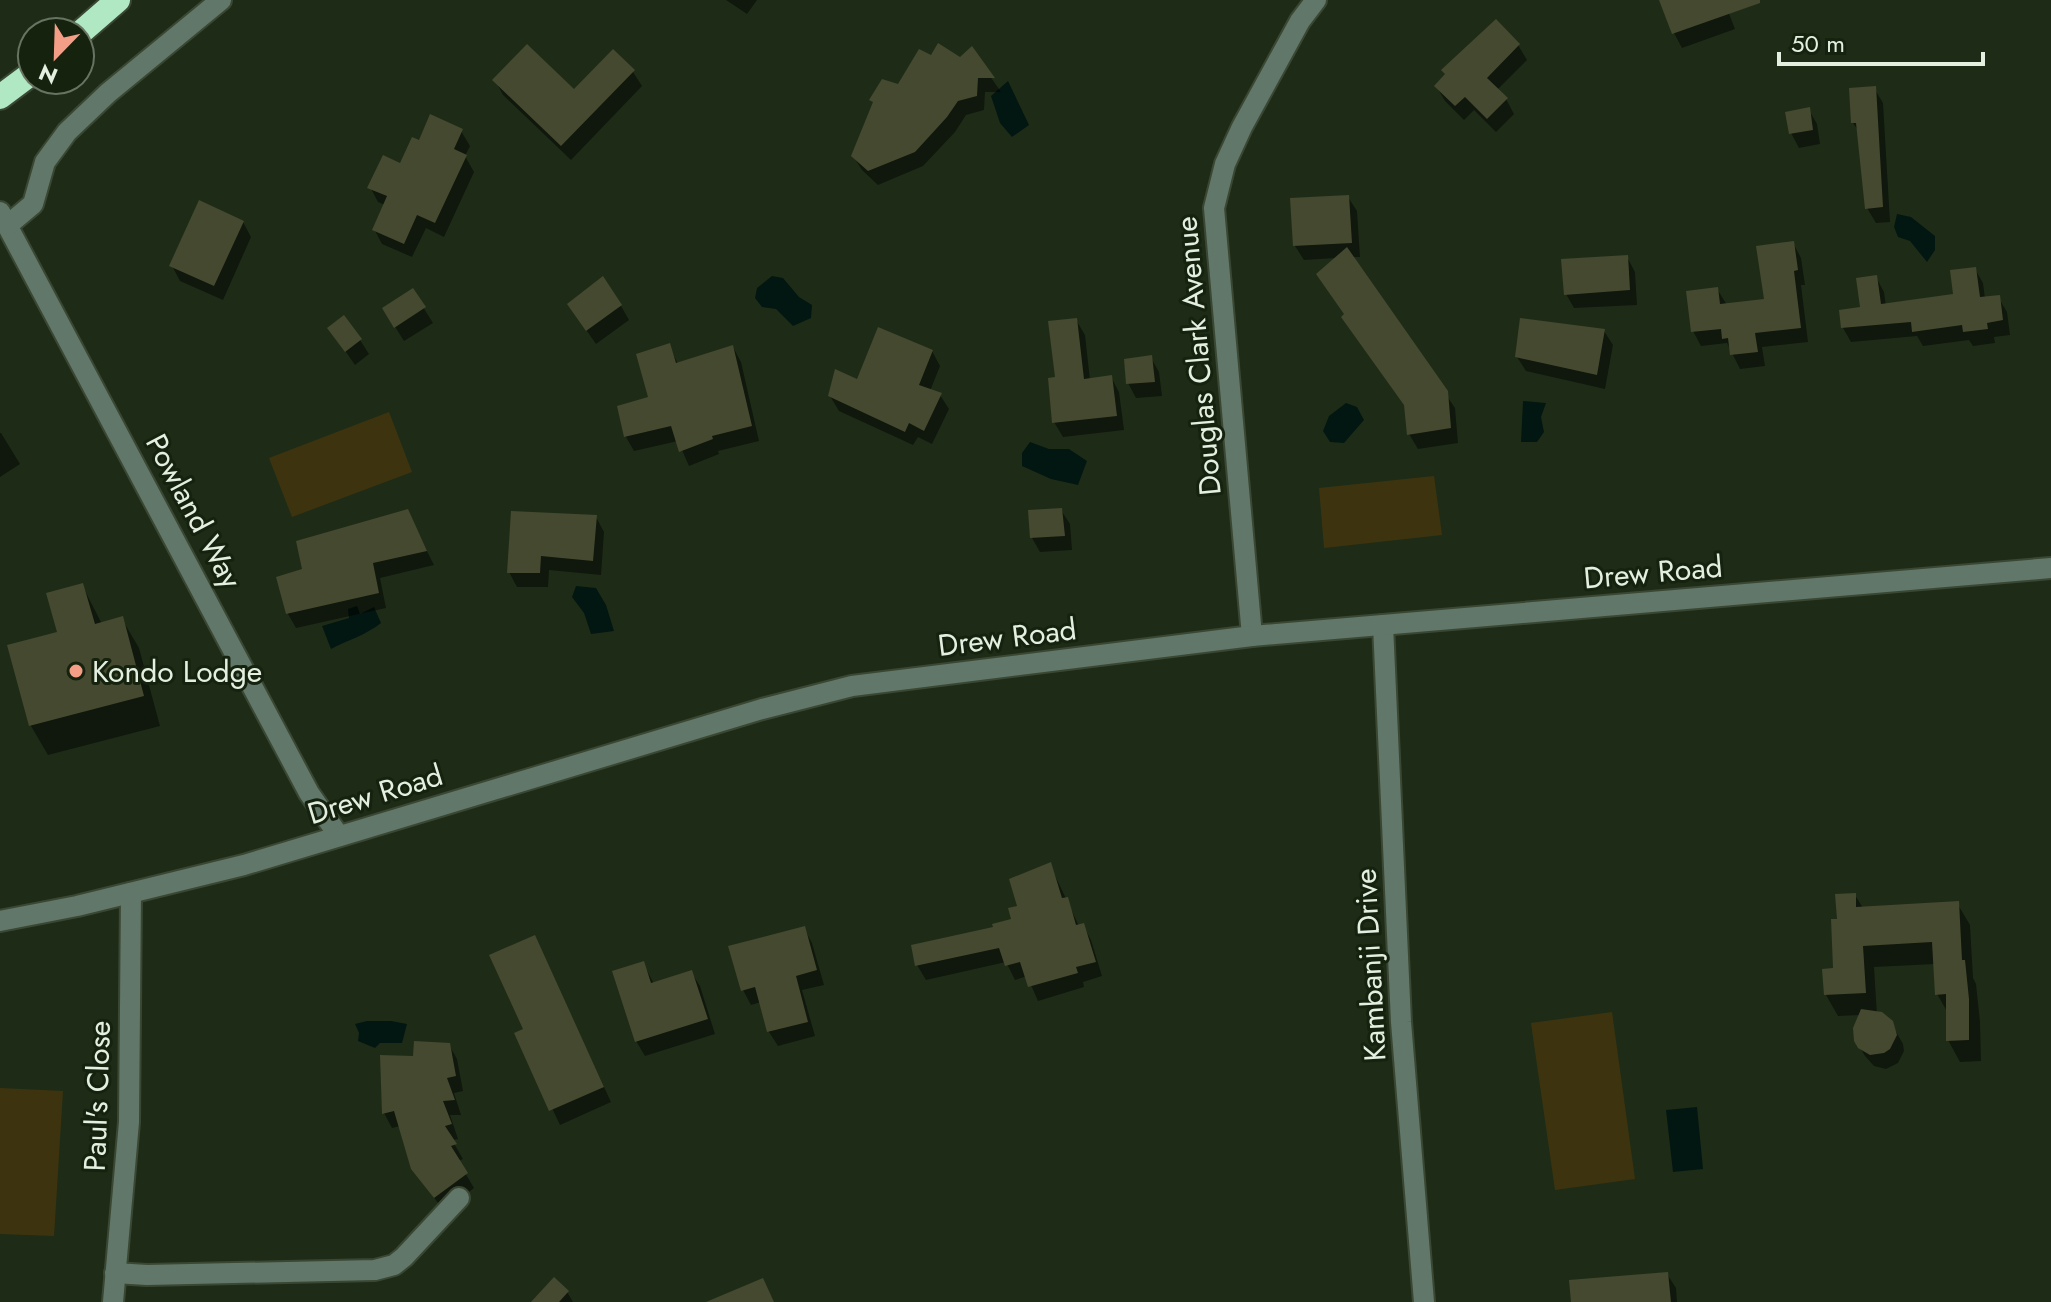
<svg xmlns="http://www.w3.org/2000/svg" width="2051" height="1302" viewBox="0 0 2051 1302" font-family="Jost,sans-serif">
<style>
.green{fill:#3d340f}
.water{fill:#021712}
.shadow{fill:#0007}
.building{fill:#45492f}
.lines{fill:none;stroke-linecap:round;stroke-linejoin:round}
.minor-casing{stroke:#3a4733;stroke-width:24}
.highway-casing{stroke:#3a4733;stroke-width:28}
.minor{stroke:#617769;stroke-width:20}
.highway{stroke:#afe8c3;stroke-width:24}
.poi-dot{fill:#f49e87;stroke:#14220e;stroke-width:3}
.labels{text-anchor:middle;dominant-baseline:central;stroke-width:6;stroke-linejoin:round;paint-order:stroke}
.street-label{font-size:30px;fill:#e5efe1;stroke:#14220e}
.poi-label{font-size:30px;fill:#e5efe1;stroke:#14220e;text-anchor:start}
</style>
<rect width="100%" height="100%" fill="#1e2c17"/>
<g class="green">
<path d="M389,412L412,472L292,517L269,458Z"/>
<path d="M1434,476L1442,535L1324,548L1319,488Z"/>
<path d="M1612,1012L1635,1179L1555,1190L1531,1023Z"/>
<path d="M0,1088L63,1091L54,1236L0,1234Z"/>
</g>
<g class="water">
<path d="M1008,81L1029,125L1012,137L1000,123L991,96Z"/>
<path d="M1897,214L1911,217L1935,236V250L1927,262L1910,241L1898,237L1894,227Z"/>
<path d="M772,276L783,278L799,297L812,305L811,318L793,326L776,309L762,307L755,298L757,288Z"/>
<path d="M1523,401L1546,403L1541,417L1544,432L1537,442H1521Z"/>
<path d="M1346,403L1357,407L1364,420L1344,443L1330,442L1323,431L1329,416Z"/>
<path d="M1030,442L1049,449H1069L1087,461L1078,485L1051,479L1022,466V453Z"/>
<path d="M576,586L596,588L606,605L614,631L591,634L584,613L572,597Z"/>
<path d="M357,606L360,614L374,607L381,623C366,635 348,640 331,649L322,626L349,618L348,609Z"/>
<path d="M367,1021H391L407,1024L402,1043H380L375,1048L358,1041L359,1033L355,1024Z"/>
<path d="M1697,1107L1703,1169L1673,1172L1666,1110Z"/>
</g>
<g class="shadow">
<path d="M726,0H757L747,14Z"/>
<path d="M1662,0H1759L1728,11L1735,29L1682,48L1674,33Z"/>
<path d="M1518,45L1527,60L1497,90L1506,99L1514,114L1496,132L1474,110L1464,120L1445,101L1436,86Z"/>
<path d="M971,49L1001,92H985L984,110L966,115L955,132L923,166L878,185L862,170L853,156L875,105L872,100L899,86L932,57L960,60Z"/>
<path d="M613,52L633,72L642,86L571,160L503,95L495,80L574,92Z"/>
<path d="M1874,88L1883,103L1890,222L1876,223L1867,208L1859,132L1853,123Z"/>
<path d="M1809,110L1817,124L1820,144L1799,148L1791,133Z"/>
<path d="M461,131L470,146L465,156L474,172L444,237L426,228L412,257L382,244L374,229L385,205L378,202L370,187L401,166L420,143Z"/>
<path d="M1348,197L1357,211L1360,257H1352L1455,408L1458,443L1418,449L1409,434L1407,408L1345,315L1336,258L1304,260L1295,246L1292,200Z"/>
<path d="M243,222L251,237L223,300L180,281L172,266Z"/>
<path d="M1793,243L1801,258L1805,285H1801L1808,342L1762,347L1765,366L1740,369L1727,343L1701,346L1693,331L1717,289L1727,305L1767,301Z"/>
<path d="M1627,257L1635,272L1637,305L1574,308L1566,294Z"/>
<path d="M1975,269L1983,283L1985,299L1998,297L2007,312L2010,335L1994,337L1995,343L1973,346L1969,340L1923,346L1917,336L1851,342L1843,328L1862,309L1876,277L1884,292L1886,306L1956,296Z"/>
<path d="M413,291L433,323L404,341L387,314Z"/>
<path d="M569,305L621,306L629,320L596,344Z"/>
<path d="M1076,320L1085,335L1090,380L1111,377L1119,392L1124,430L1063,437L1054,422L1057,379Z"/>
<path d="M330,329L360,340L369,354L355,365Z"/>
<path d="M1604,331L1613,345L1605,389L1526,371L1517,357Z"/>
<path d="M669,346L678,364L733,347L741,362L759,441L718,451L719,454L689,466L678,441L634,451L626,437L619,407L650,399Z"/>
<path d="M932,351L940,366L930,391L940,395L949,409L932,444L918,437L913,445L839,411L830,396L858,381Z"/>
<path d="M1151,358L1159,372L1162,396L1136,398L1128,383Z"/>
<path d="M1,433L20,464L0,477V433Z"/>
<path d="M1061,510L1070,524L1072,550L1040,552L1032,538Z"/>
<path d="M407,512L434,565L380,578L386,608L296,628L288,614L279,578L304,571Z"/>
<path d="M596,517L604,532L601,575L549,570L548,587H517L509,572Z"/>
<path d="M82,585L102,624L122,619L139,648L160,726L48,755L31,726L10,646L59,633Z"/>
<path d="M1050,865L1079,926L1083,925L1091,940L1102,976L1083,982L1084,987L1038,1001L1027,976L1015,980L1006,962L926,980L917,965L1014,920L1019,907Z"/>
<path d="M1855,895L1863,908L1957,903L1970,925L1973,978L1976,984L1980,1022L1981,1061L1960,1062L1948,1040V1013L1937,994L1935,964L1874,967L1877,1015L1894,1028L1903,1044L1904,1051L1898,1063L1886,1069L1874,1066L1865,1056L1856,1041L1860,1015L1838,1016L1826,995L1836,970L1839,921Z"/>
<path d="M804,928L812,943L824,985L802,990L815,1036L778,1046L769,1032L761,1002L751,1005L743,990Z"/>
<path d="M534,937L611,1102L560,1125L517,1034L526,1030Z"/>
<path d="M643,963L654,984L691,972L700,986L715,1034L645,1056L636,1041Z"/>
<path d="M449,1045L457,1059L463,1091L454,1093L461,1115H450L458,1139L452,1140L463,1159L458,1161L474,1188L444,1211L412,1168L400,1126L392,1128L384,1113L415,1058Z"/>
<path d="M1667,1274L1676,1288L1677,1302H1573Z"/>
<path d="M567,1292L573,1302H533Z"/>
</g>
<g class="building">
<path d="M1659,0H1760V3L1672,34Z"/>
<path d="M1496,19L1520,44L1487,78L1508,98L1487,119L1465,97L1455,106L1434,86L1445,74L1441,70Z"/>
<path d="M938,43L960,57L972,46L995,78H978L977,96L958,101L947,117L915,152L868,171L851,156L873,102L869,100L882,79L898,84L919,49L931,55Z"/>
<path d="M527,44L574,89L613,49L635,70L561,146L492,80Z"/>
<path d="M1876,86L1883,207L1865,209L1856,123H1851L1849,88Z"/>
<path d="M1810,107L1813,130L1789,134L1785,112Z"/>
<path d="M430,114L463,129L454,149L467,155L435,223L417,215L404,244L372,230L387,196L367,188L383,155L400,163L412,137L419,140Z"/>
<path d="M1349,195L1352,243L1293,246L1290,198Z"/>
<path d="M199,200L244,221L214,286L169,266Z"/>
<path d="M1794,241L1798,270L1794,271L1801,328L1755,333L1758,352L1730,355L1728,338L1722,339L1721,329L1691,332L1686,291L1718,287L1720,304L1764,299L1756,246Z"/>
<path d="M1347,247L1448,391L1451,428L1407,435L1404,405L1341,317L1344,314L1316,274Z"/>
<path d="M1628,255L1630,290L1564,295L1561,259Z"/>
<path d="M1976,267L1980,297L2000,295L2003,320L1987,323L1988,329L1963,332L1962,325L1912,332L1911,322L1841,328L1839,310L1860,307L1856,278L1877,275L1881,304L1953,294L1950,270Z"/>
<path d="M603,276L622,305L586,331L567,304Z"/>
<path d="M413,288L426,307L394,328L382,308Z"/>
<path d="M344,315L362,339L345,352L327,328Z"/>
<path d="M1077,318L1084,379L1112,375L1117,416L1052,423L1048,378L1055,377L1048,321Z"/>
<path d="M1520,318L1605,329L1597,375L1515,357Z"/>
<path d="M878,327L933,350L919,385L942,393L924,431L909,423L905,432L828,396L835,369L857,379Z"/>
<path d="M670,343L676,363L733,345L752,426L712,436L713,439L679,452L671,426L624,437L617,406L648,397L636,354Z"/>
<path d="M1152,355L1155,382L1126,384L1124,359Z"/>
<path d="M1062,508L1065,536L1030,538L1028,510Z"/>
<path d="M408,509L427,551L373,563L379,593L286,614L276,577L302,569L296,541Z"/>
<path d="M511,511L597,515L593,561L541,556L540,573H507Z"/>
<path d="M83,583L95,624L123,616L144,696L29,726L7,645L57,632L46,593Z"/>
<path d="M1051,862L1062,898L1068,897L1076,925L1084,923L1096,962L1076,967L1078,973L1028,987L1020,962L1005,966L999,948L915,966L911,945L993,927L992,924L1011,919L1008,908L1017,906L1009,879Z"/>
<path d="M1856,893V907L1959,901L1962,960H1965L1969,999V1040L1946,1041V994L1935,995L1932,942L1863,946L1866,993L1824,995L1822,969L1833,968L1831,919H1837L1835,894Z"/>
<path d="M805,926L817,970L796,976L808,1022L767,1032L755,987L741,991L728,946Z"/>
<path d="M535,935L604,1087L549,1111L514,1033L523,1029L489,955Z"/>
<path d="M644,961L651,983L692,970L708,1019L635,1042L612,971Z"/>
<path d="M1861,1009L1882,1012L1893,1021L1897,1035L1890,1049L1884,1053L1870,1055L1858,1048L1854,1041L1853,1028Z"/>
<path d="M414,1041L450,1043L456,1076L447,1078L455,1100L443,1101L452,1124L445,1126L457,1144L451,1146L468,1173L434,1198L411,1169L394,1111L382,1114L380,1055L413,1056Z"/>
<path d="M1668,1272L1671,1302H1571L1569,1280Z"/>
<path d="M554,1277L569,1291L559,1302H531Z"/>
<path d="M763,1278L774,1302H706Z"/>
</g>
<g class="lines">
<g class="minor-casing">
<g id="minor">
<path d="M0,212L309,793L339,836"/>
<path d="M8,225L33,204L45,162L67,132L108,93L221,0"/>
<path d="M1383,625L1401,1022L1424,1302"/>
<path d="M1252,636L1214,208L1225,164L1242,127L1300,21L1316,0"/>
<path d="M0,921L77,906L244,865L762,709L852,686L1252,636L2051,568"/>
<path d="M115,1273L147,1275L375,1270L394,1265L404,1257L459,1198"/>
<path d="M113,1302L129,1122L131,893"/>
</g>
</g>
<g class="highway-casing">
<g id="highway">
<path d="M80,33L118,0"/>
<path d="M0,97L32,73"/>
</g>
</g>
<use href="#minor" class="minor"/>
<use href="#highway" class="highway"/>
</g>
<circle class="poi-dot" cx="76" cy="671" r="8"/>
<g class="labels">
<g class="street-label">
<text transform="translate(1198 356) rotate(-95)">Douglas Clark Avenue</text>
<text transform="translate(194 511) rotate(62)">Powland Way</text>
<text transform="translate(1653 572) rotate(-5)">Drew Road</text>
<text transform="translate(1007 637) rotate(-7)">Drew Road</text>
<text transform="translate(375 794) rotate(-17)">Drew Road</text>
<text transform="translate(1370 965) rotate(-93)">Kambanji Drive</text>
<text transform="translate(97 1096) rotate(-88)">Paul's Close</text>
</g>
<g class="poi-label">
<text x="92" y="671">Kondo Lodge</text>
</g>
</g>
<g transform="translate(56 56) rotate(203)"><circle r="38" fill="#14220e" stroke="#687462" stroke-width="2"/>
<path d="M0-6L14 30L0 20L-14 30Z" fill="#f49e87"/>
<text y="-12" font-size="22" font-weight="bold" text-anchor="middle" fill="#e5efe1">N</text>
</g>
<path d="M1779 52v12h204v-12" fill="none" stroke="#e5efe1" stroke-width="4"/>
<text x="1791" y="52" font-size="24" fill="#e5efe1" stroke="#14220e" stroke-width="6" paint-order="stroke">50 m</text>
</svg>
